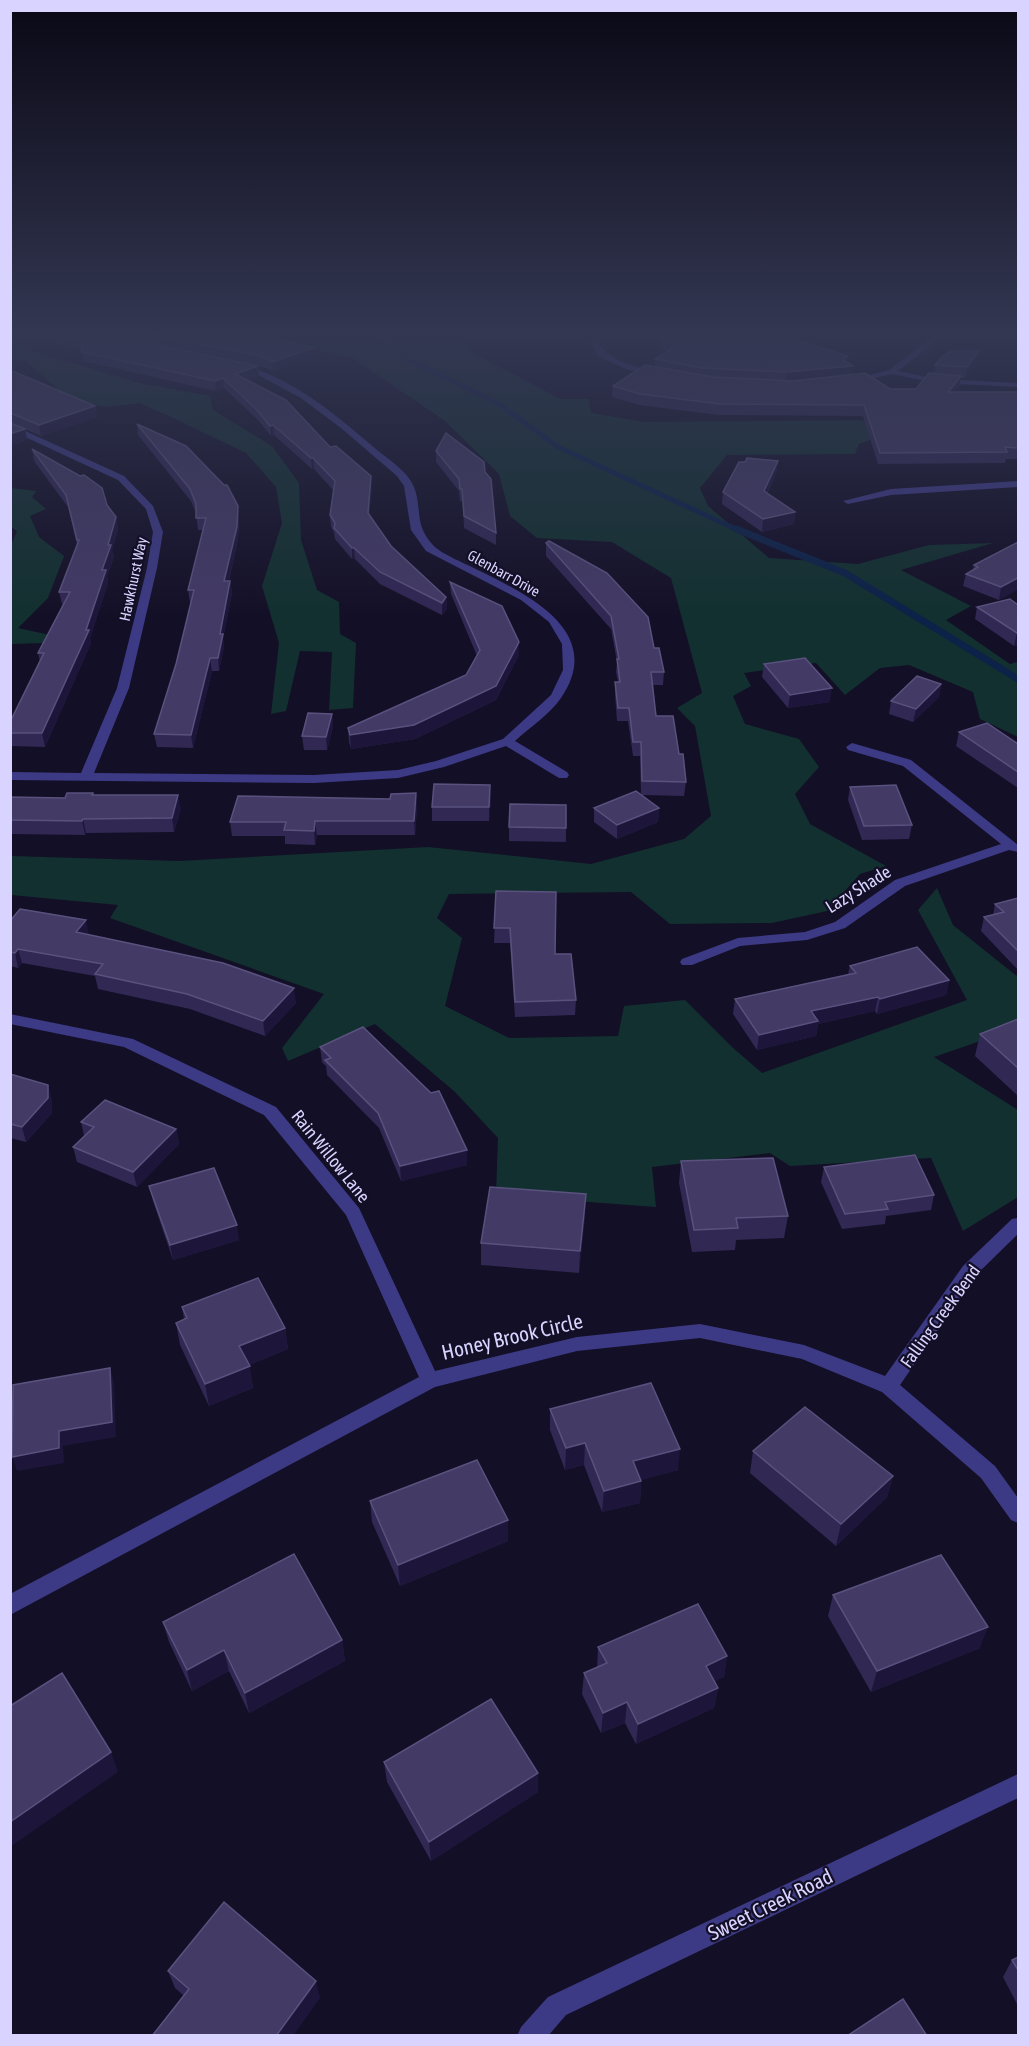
<svg xmlns="http://www.w3.org/2000/svg" width="1029" height="2046" viewBox="0 0 1029 2046" font-family="'Asap Condensed',sans-serif">
<style>
.green{fill:#12302f}
.lines{fill:none;stroke-linecap:round;stroke-linejoin:round}
.stream-far1{stroke:#0c2248;stroke-width:5}
.stream{stroke:#0c2248;stroke-width:7}
.minor{fill:#3d3a85;fill-rule:evenodd}
.wall{fill:#312854}
.shaded-wall{fill:#1d163a}
.building{fill:#433a66;stroke:#5a527e;stroke-width:1.5}
.labels{text-anchor:middle;dominant-baseline:central;stroke-width:4.5;stroke-linejoin:round;paint-order:stroke}
.far-street-label{font-size:15px;fill:#d9d4ff;stroke:#130f26}
.street-label{font-size:18px;fill:#d9d4ff;stroke:#130f26}
.near-street-label{font-size:21px;fill:#d9d4ff;stroke:#130f26}
</style>
<rect width="100%" height="100%" fill="#130f26"/>
<g class="green">
<path d="M241,331H465L468,350L560,399H589L591,413L645,422L883,420L891,432L859,444L855,454L727,455L700,488L708,506L769,558L858,564L929,545L993,543L901,570L971,606L946,620L1010,664L1018,662V737L980,719L973,692L909,665L880,668L845,695L816,663L744,673L751,686L733,696L745,724L799,739L819,767L795,794L810,824L886,866L860,874L827,911L772,923L670,924L631,892L449,894L437,918L462,938L445,1006L509,1038L618,1036L624,1006L685,1000L732,1047L762,1073L967,1000L918,910L937,888L953,925L1018,977V1028L934,1057L1018,1110V1197L963,1231L931,1158L790,1166L770,1153L652,1167L656,1207L496,1195L498,1138L455,1092L375,1024L288,1061L282,1048L324,994L110,918L118,905L11,895V856L179,861L428,847L591,864L684,839L711,816L695,726L677,708L702,693L671,578L612,542L537,538L510,516L499,474L445,421L353,358Z"/>
<path d="M10,338L28,350L139,383L210,396L213,410L272,446L299,483L301,540L317,590L339,602L340,634L356,643L353,708L329,710L332,652L300,651L286,711L271,714L279,643L262,586L282,523L276,487L246,453L171,417L140,403L105,407L67,397L26,361L11,359Z"/>
<path d="M11,488L36,491L32,497L46,509L30,516L39,537L64,556L48,598L18,628L50,635L45,643L11,644V545L17,531L11,527Z"/>
</g>
<g class="lines">
<path class="stream-far1" d="M378,331L409,360L499,404L558,447L740,531"/>
<path class="stream" d="M736,529L845,573L1018,679"/>
<g class="minor">
<path d="M610,331H621L598,342C610,363 639,367 661,373V377L626,369L598,356L590,341Z"/>
<path d="M940,331H949L898,371L936,379L1018,383V387L936,383L892,374L852,383L848,381L889,370Z"/>
<path d="M239,364C293,378 335,414 377,450C389,460 406,470 413,485C423,506 413,523 432,544C440,554 467,564 480,571C528,595 606,632 561,698C550,714 529,728 515,741L567,772L569,775L567,778H559L506,746L444,767L398,778L314,783L10,780V772L81,773L117,688L147,568L153,532L146,509L118,480L10,430V424L124,476L153,506L163,532L157,568L129,688L94,773L314,775L398,770L436,761L503,739L551,695L563,670L562,644L549,622L521,600L426,551L411,530L404,486L397,476L341,428L301,398L258,375L236,368L235,366Z"/>
<path d="M1018,481V487L891,495L848,504L843,501L891,489Z"/>
<path d="M852,743L911,760L1018,845V852L1009,850L905,886L845,928L807,940L740,946L692,965H682L680,962L682,959L738,938L805,932L835,922L895,880L1001,844L903,766L848,750L846,747Z"/>
<path d="M10,1014L133,1039L276,1107L359,1208L435,1371L577,1337L700,1324L804,1345L885,1376L963,1266L1012,1219L1018,1218V1234L975,1276L900,1385L995,1466L1018,1498V1523L1011,1520L981,1478L882,1392L802,1359L700,1338L577,1351L435,1387L10,1615V1594L419,1377L346,1215L264,1115L124,1047L10,1024Z"/>
<path d="M1018,1774V1798L566,2015L548,2036H517L521,2027L548,1997Z"/>
</g>
</g>
<g class="wall">
<path d="M20,331H236L314,348V357L273,371L261,366L153,344L122,334L145,343L258,366L259,376L247,380L330,447L372,487L369,515L391,546L446,597L447,609L442,615L380,584L355,559H352L335,539L334,532L331,527L330,515L333,490L314,469H312L274,435L271,436L258,420L224,388L216,391L83,361L82,350Z"/>
<path d="M681,331H776L775,333L848,363L853,366L852,375L890,389H916L934,373L935,365L977,361L965,378H960L959,386L954,392H1018V459H1006L1005,463L878,464L863,416L719,415L639,405L612,397L613,386L655,367V359L668,351L660,349V338Z"/>
<path d="M10,370L95,406L97,417L41,436L25,429L27,440L10,446Z"/>
<path d="M137,424L239,518L238,539L229,581H230L232,593L223,639L224,647L219,671H212L193,748L157,747L154,734L176,664L191,603H190L188,590L203,530H198L196,513L191,501L138,435Z"/>
<path d="M32,449L107,505L116,517L118,529L112,550L114,557L107,576L108,583L90,638L91,643L45,747L10,746V722L40,662L38,653L63,604H62L59,592L77,545L68,507L34,461Z"/>
<path d="M436,451L485,472L496,533V545L464,528L463,501H460L459,491L436,462Z"/>
<path d="M778,461L776,473L767,494L795,512L794,524L762,532L722,504L723,492L745,462Z"/>
<path d="M1018,542V589L999,600L963,586L966,574L973,570L974,565Z"/>
<path d="M546,543L654,648L664,672L663,685H653L656,716L679,754L686,782L684,796L642,795L659,808L658,822L617,839L594,822V808L641,795L640,756H633L628,721H617L615,695V682H618L616,672L617,662L611,629L546,556Z"/>
<path d="M450,582L519,655L496,700L415,739L351,749L349,742L348,728L466,675L477,656L451,594Z"/>
<path d="M1018,605V645L1014,646L975,619L977,607Z"/>
<path d="M764,664L830,702L788,708L762,677Z"/>
<path d="M941,684L939,697L913,722L889,714L891,701Z"/>
<path d="M332,714L333,727L327,750H304L302,736Z"/>
<path d="M959,732L1018,744V788L956,746Z"/>
<path d="M850,787L912,825L909,839L862,840L848,800Z"/>
<path d="M93,793L94,795L181,809L174,832L86,833L85,835L10,834V797L65,798Z"/>
<path d="M416,793L417,807L415,835H317L315,845L285,844V836H232L230,822L390,799Z"/>
<path d="M491,799L489,821H432V807Z"/>
<path d="M566,805V842L509,841V827Z"/>
<path d="M496,891L576,1000L575,1015L515,1017L510,943H494Z"/>
<path d="M1018,898V970L981,931L984,917L993,915L995,904Z"/>
<path d="M10,921L89,935L296,1003L265,1036L190,1009L98,989L95,976L22,963L18,968L10,966Z"/>
<path d="M850,966L949,980L946,995L877,1014L875,1011L818,1024L816,1036L757,1050L733,1014L735,999L848,974Z"/>
<path d="M1018,1019V1096L975,1056L980,1034Z"/>
<path d="M320,1047L467,1165L401,1181L379,1128L327,1075L326,1066L322,1062Z"/>
<path d="M10,1074L52,1100V1113L26,1142L10,1138Z"/>
<path d="M81,1122L176,1129L179,1144L137,1187L77,1162L73,1147L84,1136Z"/>
<path d="M681,1161L788,1216L784,1238L736,1240L735,1250L692,1252L679,1183Z"/>
<path d="M824,1167L934,1195L931,1210L886,1216L885,1224L842,1229L821,1182Z"/>
<path d="M149,1186L239,1240L173,1260L153,1201Z"/>
<path d="M585,1216L579,1273L481,1265V1243Z"/>
<path d="M182,1307L285,1328L288,1349L249,1365L253,1388L209,1406L180,1345L176,1323L184,1319Z"/>
<path d="M550,1409L678,1470L641,1480L640,1503L602,1512L584,1465L565,1470L550,1430Z"/>
<path d="M753,1451L893,1476L887,1497L836,1546L750,1473Z"/>
<path d="M370,1501L508,1541L400,1586L372,1522Z"/>
<path d="M833,1595L980,1648L871,1692L828,1616Z"/>
<path d="M163,1622L342,1640L345,1661L249,1713L229,1671L192,1691L169,1642Z"/>
<path d="M598,1647L727,1656L724,1677L714,1681L718,1688L714,1708L636,1744L625,1723L601,1733L582,1694L584,1673L597,1668Z"/>
<path d="M384,1762L538,1773V1792L431,1861L387,1782Z"/>
<path d="M1018,1957V2006L1003,1977L1012,1960Z"/>
<path d="M168,1971L320,1998L184,1996L175,1988Z"/>
</g>
<g class="shaded-wall">
<path d="M314,348V357L273,371L272,362Z"/>
<path d="M979,351L977,361L965,378L967,367Z"/>
<path d="M848,356L847,367L853,366L851,377L785,383L786,372L843,360Z"/>
<path d="M258,366L259,376L236,384L235,374Z"/>
<path d="M961,376L959,386L947,403L948,392Z"/>
<path d="M223,378L224,388L216,391L215,381Z"/>
<path d="M95,406L97,417L41,436L39,425Z"/>
<path d="M273,425L274,435L271,436L270,426Z"/>
<path d="M25,429L27,440L10,446V434Z"/>
<path d="M311,458H313L314,469H312Z"/>
<path d="M778,461L776,473L762,503L764,491Z"/>
<path d="M371,476L372,487L368,524V513Z"/>
<path d="M238,506L239,518L238,539L226,593L224,581Z"/>
<path d="M795,512L794,524L762,532L763,519Z"/>
<path d="M116,517L118,529L112,550L114,557L107,576L108,583L90,638L91,643L45,747L42,733L86,630L102,570L108,545Z"/>
<path d="M352,548H354L355,559H352Z"/>
<path d="M1018,578V589L999,600L1001,587Z"/>
<path d="M230,581L232,593L223,639L224,647L219,671L218,658L220,634Z"/>
<path d="M446,597L447,609L442,615V603Z"/>
<path d="M1017,633H1018V645L1014,646Z"/>
<path d="M519,642V655L496,700L415,739L351,749L350,735L414,725Z"/>
<path d="M210,658L212,671L193,748L191,735Z"/>
<path d="M941,684L939,697L913,722L916,709Z"/>
<path d="M832,688L830,702L788,708L790,695Z"/>
<path d="M332,714L333,727L327,750L326,737Z"/>
<path d="M490,785L491,799L489,821V807Z"/>
<path d="M416,793L417,807L415,835L414,821Z"/>
<path d="M178,795L181,809L174,832L172,818Z"/>
<path d="M659,808L658,822L617,839V825Z"/>
<path d="M83,819L86,833L85,835L82,821Z"/>
<path d="M315,821L317,835L315,845L314,831Z"/>
<path d="M86,920L89,935L76,932Z"/>
<path d="M18,949L22,963L18,968L15,953Z"/>
<path d="M949,980L946,995L877,1014L880,999Z"/>
<path d="M294,988L296,1003L265,1036L263,1021Z"/>
<path d="M878,997L875,1011L818,1024L816,1036L757,1050L759,1035L811,1011Z"/>
<path d="M48,1085L52,1100V1113L26,1142L22,1127Z"/>
<path d="M176,1129L179,1144L137,1187L133,1172Z"/>
<path d="M467,1150V1165L401,1181L400,1166Z"/>
<path d="M586,1194L585,1216L579,1273L580,1251Z"/>
<path d="M237,1225L239,1240L173,1260L170,1245Z"/>
<path d="M285,1328L288,1349L243,1368L239,1346Z"/>
<path d="M250,1366L253,1388L209,1406L205,1384Z"/>
<path d="M110,1368L114,1383L116,1437L63,1446L64,1463L17,1471L12,1457L59,1431Z"/>
<path d="M585,1443L584,1465L565,1470L566,1448Z"/>
<path d="M680,1449L678,1470L631,1483L633,1461Z"/>
<path d="M893,1476L887,1497L836,1546L841,1524Z"/>
<path d="M641,1481L640,1503L602,1512L604,1491Z"/>
<path d="M508,1520V1541L400,1586L398,1565Z"/>
<path d="M988,1627L980,1648L871,1692L877,1671Z"/>
<path d="M342,1640L345,1661L249,1713L245,1693Z"/>
<path d="M224,1650L229,1671L192,1691L187,1670Z"/>
<path d="M727,1656L724,1677L703,1687L706,1666Z"/>
<path d="M718,1688L714,1708L636,1744L638,1724Z"/>
<path d="M627,1702L625,1723L601,1733L603,1713Z"/>
<path d="M111,1752L118,1772L10,1847V1822Z"/>
<path d="M538,1773V1792L431,1861L429,1842Z"/>
<path d="M316,1981L320,1998L293,2036H276Z"/>
</g>
<g class="building">
<path d="M50,331H117L145,343L258,366L235,374L286,400L330,447L336,446L371,476L368,513L391,546L446,597L442,603L380,572L354,548H352L334,528L335,523L330,515L335,481L313,458H311L273,425L270,426L257,410L223,378L215,381L81,352L83,342Z"/>
<path d="M143,331H236L314,348L272,362L260,356L151,334Z"/>
<path d="M681,331H775V333L848,356L843,360L853,366L786,372L702,368L655,359L679,344L660,338Z"/>
<path d="M951,351H979L967,367L935,365L943,356Z"/>
<path d="M645,365L713,377L793,381L865,373L890,389H916L929,373L961,376L948,392H1018V448L1005,447L1007,452L880,453L864,405L720,404L640,394L613,386Z"/>
<path d="M10,370L95,406L39,425L10,413Z"/>
<path d="M10,423L25,429L10,434Z"/>
<path d="M137,424L186,446L224,485H227L238,506L237,527L224,581H230L220,634H223L218,658H210L191,735L154,734L176,664L194,590H188L206,518H196V504L190,489Z"/>
<path d="M446,433L484,462L485,472L491,479L496,533L464,516L462,489H460L459,479L436,451Z"/>
<path d="M32,449L80,476L84,475L102,488L107,505L116,517L108,545H111L102,570H106L86,630H89L42,733H10V722L44,653H38L70,592H59L79,540H77L66,495Z"/>
<path d="M747,458L778,461L764,491L795,512L763,519L723,492L739,462H745Z"/>
<path d="M549,541L607,573L648,617L654,648H659L664,672H651L656,716H673L679,754H683L686,782L642,781L641,742H633L629,708H618L615,682H620L617,659H619L611,616L546,543Z"/>
<path d="M1018,542V578L1001,587L966,574L978,567L974,565Z"/>
<path d="M450,582L502,606L519,642L496,686L414,725L350,735L348,728L466,675L480,650Z"/>
<path d="M1010,599L1018,605V633H1017L977,607Z"/>
<path d="M805,658L832,688L790,695L764,664Z"/>
<path d="M917,676L941,684L916,709L891,701Z"/>
<path d="M308,713L332,714L326,737L302,736Z"/>
<path d="M987,723L1018,744V772L959,732Z"/>
<path d="M434,784L490,785L489,807H432Z"/>
<path d="M896,785L912,825L864,826L850,787Z"/>
<path d="M636,791L659,808L617,825L594,808Z"/>
<path d="M67,793H93L92,795H178L172,818L83,819L82,821L10,820V797L65,798Z"/>
<path d="M416,793L414,821H315L314,831L284,830L286,822H230L238,796L390,799L391,794Z"/>
<path d="M510,804L566,805V828L509,827Z"/>
<path d="M496,891L556,892L555,954H571L576,1000L515,1002L510,928H494Z"/>
<path d="M1018,898V951L984,917L1004,912L995,904Z"/>
<path d="M20,909L86,920L76,932L223,963L294,988L263,1021L187,994L95,974L103,964L18,949L15,953L10,952V921Z"/>
<path d="M917,947L949,980L880,999L878,997L811,1011L818,1021L759,1035L735,999L856,973L850,966Z"/>
<path d="M1018,1019V1068L980,1034Z"/>
<path d="M363,1027L431,1093L439,1091L467,1150L400,1166L378,1113L325,1060L331,1058L320,1047Z"/>
<path d="M10,1074L48,1085V1098L22,1127L10,1124Z"/>
<path d="M105,1100L176,1129L133,1172L73,1147L94,1127L81,1122Z"/>
<path d="M915,1155L934,1195L885,1202L888,1209L845,1214L824,1167Z"/>
<path d="M773,1158L788,1216L736,1218L738,1228L694,1230L681,1161Z"/>
<path d="M214,1168L237,1225L170,1245L149,1186Z"/>
<path d="M490,1187L586,1194L580,1251L481,1243Z"/>
<path d="M258,1278L285,1328L239,1346L250,1366L205,1384L176,1323L187,1318L182,1307Z"/>
<path d="M110,1368L112,1422L59,1431V1448L12,1457L13,1385Z"/>
<path d="M651,1383L680,1449L633,1461L641,1481L604,1491L585,1443L566,1448L550,1409Z"/>
<path d="M805,1407L893,1476L841,1524L753,1451Z"/>
<path d="M477,1460L508,1520L398,1565L370,1501Z"/>
<path d="M294,1554L342,1640L245,1693L224,1650L187,1670L163,1622Z"/>
<path d="M941,1555L988,1627L877,1671L833,1595Z"/>
<path d="M698,1604L727,1656L706,1666L718,1688L638,1724L627,1702L603,1713L584,1673L607,1663L598,1647Z"/>
<path d="M62,1673L111,1752L10,1822V1706Z"/>
<path d="M491,1699L538,1773L429,1842L384,1762Z"/>
<path d="M224,1902L316,1981L276,2036H152L189,1989L168,1971Z"/>
<path d="M1018,1957V1970L1012,1960Z"/>
<path d="M903,1999L927,2036H847Z"/>
</g>
<linearGradient id="sky" x2="0" y2="1"><stop stop-color="#0a0815"/><stop offset="0.54" stop-color="#333752"/><stop offset="1" stop-color="#333752" stop-opacity="0"/></linearGradient>
<rect width="1029" height="618" fill="url(#sky)"/>
<g class="labels">
<g class="far-street-label">
<text transform="translate(504 573) rotate(29)">Glenbarr Drive</text>
<text transform="translate(133 579) rotate(-78)">Hawkhurst Way</text>
</g>
<g class="street-label">
<text transform="translate(858 889) rotate(-32)">Lazy Shade</text>
<text transform="translate(331 1156) rotate(51)">Rain Willow Lane</text>
<text transform="translate(940 1316) rotate(-54)">Falling Creek Bend</text>
</g>
<g class="near-street-label">
<text transform="translate(512 1336) rotate(-13)">Honey Brook Circle</text>
<text transform="translate(770 1904) rotate(-26)">Sweet Creek Road</text>
</g>
</g>
<rect width="1029" height="2046" fill="none" stroke="#d9d4ff" stroke-width="24"/>
</svg>
